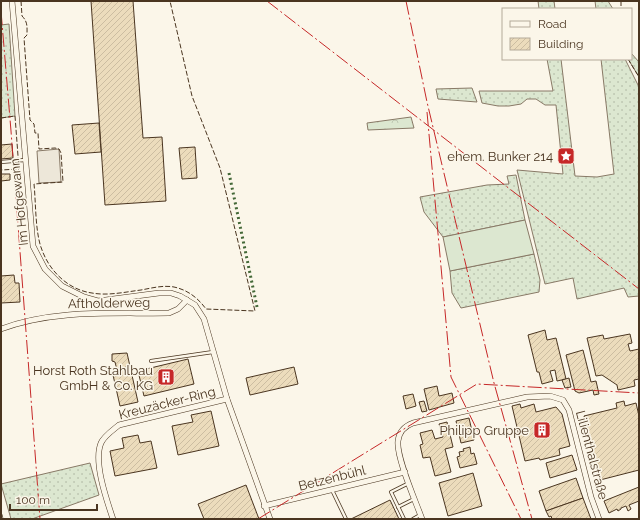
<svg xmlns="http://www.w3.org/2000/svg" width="640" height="520" viewBox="0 0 640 520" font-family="Raleway,sans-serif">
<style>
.grass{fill:url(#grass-dots);stroke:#887966}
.forest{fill:url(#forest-crowns);stroke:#887966}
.pitch{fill:#dce7d0;stroke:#887966}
.parking{fill:#ede7d9;stroke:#887966}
.building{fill:url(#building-hatch);stroke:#4a3520}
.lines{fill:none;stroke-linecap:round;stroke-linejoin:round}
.lane-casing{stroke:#4a3520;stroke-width:4}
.street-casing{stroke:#4a3520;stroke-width:6}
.lane{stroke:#fbf6e9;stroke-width:2.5}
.street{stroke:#fbf6e9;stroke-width:5}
.rail-casing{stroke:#4a3520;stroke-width:3}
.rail{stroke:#fbf6e9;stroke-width:1.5;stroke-dasharray:4.5;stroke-linecap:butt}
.hedge{stroke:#436837;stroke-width:3;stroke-dasharray:2 3;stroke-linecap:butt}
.fence{stroke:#4a3520;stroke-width:1;stroke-dasharray:5 2;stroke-linecap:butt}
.power{stroke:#c62828;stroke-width:1;stroke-dasharray:14 3 2 3;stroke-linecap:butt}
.labels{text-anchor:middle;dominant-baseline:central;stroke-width:3;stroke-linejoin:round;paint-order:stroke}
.poi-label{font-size:13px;fill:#4a3520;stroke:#fbf6e9;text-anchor:end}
.street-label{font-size:13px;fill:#4a3520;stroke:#fbf6e9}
</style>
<defs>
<pattern id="grass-dots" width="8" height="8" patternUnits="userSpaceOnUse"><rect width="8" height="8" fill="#dce7d0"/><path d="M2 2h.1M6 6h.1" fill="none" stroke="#bec7b2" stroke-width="1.8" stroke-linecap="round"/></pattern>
<pattern id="forest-crowns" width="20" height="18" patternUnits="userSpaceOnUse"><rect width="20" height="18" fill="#dce7d0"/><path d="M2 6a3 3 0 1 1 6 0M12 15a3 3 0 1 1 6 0" fill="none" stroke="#bec7b2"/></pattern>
<pattern id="building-hatch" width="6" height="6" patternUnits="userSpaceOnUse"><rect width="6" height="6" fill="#ecdcbc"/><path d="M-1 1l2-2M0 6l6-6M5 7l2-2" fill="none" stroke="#ccbda1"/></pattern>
</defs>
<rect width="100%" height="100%" fill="#fbf6e9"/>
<g class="grass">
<path d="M538,1H554L555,9H539Z"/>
<path d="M595,1H608L613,9H596Z"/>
<path d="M9,24L15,116L1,118V25Z"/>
<path d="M631,53L639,62V77L628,59H631Z"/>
<path d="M547,59H561L575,176L597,177L614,174L601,59H625L639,87V296L628,297L624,288L577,299L573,278L545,284L517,170L563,174L556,105H545L536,99H527L521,104L509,106H498L482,103L479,91H553Z"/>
<path d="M472,88L477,102L438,99L436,89Z"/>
<path d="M516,175L525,220L443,237L424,212L420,197L487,185L509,184L507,176Z"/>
<path d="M534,254L540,280L539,292L461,308L452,293L450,271Z"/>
<path d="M90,463L99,495L32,519H11L1,484Z"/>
</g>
<path class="forest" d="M411,117L414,128L368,130L367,123Z"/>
<path class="pitch" d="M525,220L534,254L450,271L443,237Z"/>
<path class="parking" d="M59,149L61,182L39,183L37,151Z"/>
<g class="building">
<path d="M91,1H133L143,138L162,137L166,201L105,205Z"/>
<path d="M99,123L101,152L75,154L72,125Z"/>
<path d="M12,144L13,158L1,159V145Z"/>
<path d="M195,147L197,178L182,179L179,148Z"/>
<path d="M1,174H10V180L1,181Z"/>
<path d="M14,275L15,283H19L20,302L1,303V276Z"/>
<path d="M545,330L547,340L556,338L566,379L557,381L555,370L550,371L553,381L542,384L539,372H537L528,335Z"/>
<path d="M630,334L632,343L628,344L630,351L639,349V379L634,380L635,386L618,390L617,385L602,375L596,376L587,338L603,335L604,339Z"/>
<path d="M583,350L591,382L596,381L599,394L594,395L593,390L579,393L575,391L566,355Z"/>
<path d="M127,353L138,402L120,406L113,375L118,374L115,362L112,361V354Z"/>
<path d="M188,359L194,384L144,396L138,371Z"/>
<path d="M294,367L298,384L250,395L246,378Z"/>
<path d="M569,378L571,387L565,388L562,380Z"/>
<path d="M437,386L439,396L452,393L454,403L429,410L424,389Z"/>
<path d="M413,394L416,406L406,409L403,396Z"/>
<path d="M424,401L427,411L422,412L419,402Z"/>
<path d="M624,401L625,406L636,403L639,416V470L600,480L584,416L617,408L616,403Z"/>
<path d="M520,404L521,408L534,404L536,412L556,407L562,414L570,446L559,449L560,455L540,460L539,458L525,461L512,406Z"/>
<path d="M211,411L219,446L178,455L172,426L193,422L191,415Z"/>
<path d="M469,418L474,440L461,443L456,421Z"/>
<path d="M447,422L453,447L445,449L451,472L435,476L430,457L423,458L420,445L423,444L420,433L432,430L435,439L443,437L439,424Z"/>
<path d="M138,435L140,443L151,441L157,468L115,476L110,451L124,448L122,438Z"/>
<path d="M470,447L471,454L474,453L477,464L460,468L457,457L460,456L459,452L464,451L463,449Z"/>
<path d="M572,455L577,470L550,478L546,463Z"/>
<path d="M473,473L482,506L448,516L439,483Z"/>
<path d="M576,478L583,498L546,511L539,491Z"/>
<path d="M246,485L259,519H204L198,504Z"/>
<path d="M639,487V501L629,505L631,509L628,511L626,506L621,508V509L618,511L617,509L609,513L604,501Z"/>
<path d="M583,498L591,519H552L551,516L549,517L546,511Z"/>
<path d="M390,500L399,519H351Z"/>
</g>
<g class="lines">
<g class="lane-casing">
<g id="lane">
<path d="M1,162L25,160"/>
<path d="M151,361L213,352"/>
<path d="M332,490L346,519"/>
<path d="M398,507L414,499"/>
<path d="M404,519L391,492L409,483"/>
<path d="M413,519L420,515"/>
</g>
</g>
<g class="street-casing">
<g id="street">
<path d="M12,1L33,246L45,269L62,286L84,297L98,301L159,293H171L180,296L195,305L204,319L227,399L270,519"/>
<path d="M1,329C54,309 113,314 169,313L178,309L187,300"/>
<path d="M264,506L405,472"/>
<path d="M113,519C107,501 93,462 101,443C104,436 113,430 119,425L227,399"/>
<path d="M422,519C416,502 396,457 398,441C399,432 405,426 413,423L527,397L550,396L563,400L569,410L591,497L599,519"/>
</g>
</g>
<use href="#lane" class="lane"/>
<use href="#street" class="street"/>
<g class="rail-casing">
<path id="rail" d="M1,515L2,519"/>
</g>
<use href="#rail" class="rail"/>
<path class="hedge" d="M229,173L257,307"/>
<g class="fence">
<path d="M21,1L22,16C28,22 27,27 27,35L24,38L30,120L34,124L35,133H38L39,149L55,148L59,149L61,153L63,182L34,184C36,203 35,233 42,250C50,272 69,290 92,293C108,296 125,292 141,290C152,288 163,285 174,287C188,290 198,298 206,309L255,311L220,168L192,96L170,1"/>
<path d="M621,1V9"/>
<path d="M628,59L639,77"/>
<path d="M1,118L15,116L19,169L1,170"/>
</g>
<g class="power">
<path d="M267,1L639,289"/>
<path d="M406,1L427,102L494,383L532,519"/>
<path d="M1,11L11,131L40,519"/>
<path d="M427,112L451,377L521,519"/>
<path d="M258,519L477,384L639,393"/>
</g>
</g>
<defs>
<g id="sight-square" transform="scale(0.9)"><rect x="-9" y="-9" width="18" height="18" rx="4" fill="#c62828" stroke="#fbf6e9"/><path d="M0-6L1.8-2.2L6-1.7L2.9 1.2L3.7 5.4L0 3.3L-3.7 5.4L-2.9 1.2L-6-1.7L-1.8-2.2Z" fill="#fff"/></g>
<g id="building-square" transform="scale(0.9)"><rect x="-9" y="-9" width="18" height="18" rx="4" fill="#c62828" stroke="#fbf6e9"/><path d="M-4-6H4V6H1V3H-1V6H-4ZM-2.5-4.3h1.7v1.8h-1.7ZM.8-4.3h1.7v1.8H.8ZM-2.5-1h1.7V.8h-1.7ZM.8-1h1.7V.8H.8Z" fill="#fff"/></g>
</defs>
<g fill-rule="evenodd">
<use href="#sight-square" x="566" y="156"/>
<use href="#building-square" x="166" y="377"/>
<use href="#building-square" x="542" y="430"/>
</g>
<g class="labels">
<g class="poi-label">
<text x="553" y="156">ehem. Bunker 214</text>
<text x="153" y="370">Horst Roth Stahlbau<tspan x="153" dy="15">GmbH &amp; Co. KG</tspan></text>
<text x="529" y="430">Philipp Gruppe</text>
</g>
<g class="street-label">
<text transform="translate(19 202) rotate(-96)">Im Hofgewann</text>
<text transform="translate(109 303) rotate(-1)">Aftholderweg</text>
<text transform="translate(167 403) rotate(-14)">Kreuzäcker-Ring</text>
<text transform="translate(592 455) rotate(75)">Lilienthalstraße</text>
<text transform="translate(332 478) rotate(-14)">Betzenbühl</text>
</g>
</g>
<rect width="640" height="520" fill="none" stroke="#4a3520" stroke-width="4"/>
<rect x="502" y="8" width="130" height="52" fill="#fbf6e9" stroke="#b4a999"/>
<rect x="510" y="21" width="20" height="6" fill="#fbf6e9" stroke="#b4a999"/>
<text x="538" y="28" font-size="12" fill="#4a3520">Road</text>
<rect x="510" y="38" width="20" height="12" fill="url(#building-hatch)" stroke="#b4a999"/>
<text x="538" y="48" font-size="12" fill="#4a3520">Building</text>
<path d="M10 504v6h87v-6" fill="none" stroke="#4a3520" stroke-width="2"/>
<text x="16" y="504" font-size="12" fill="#4a3520" stroke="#fbf6e9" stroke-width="3" paint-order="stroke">100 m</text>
</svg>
